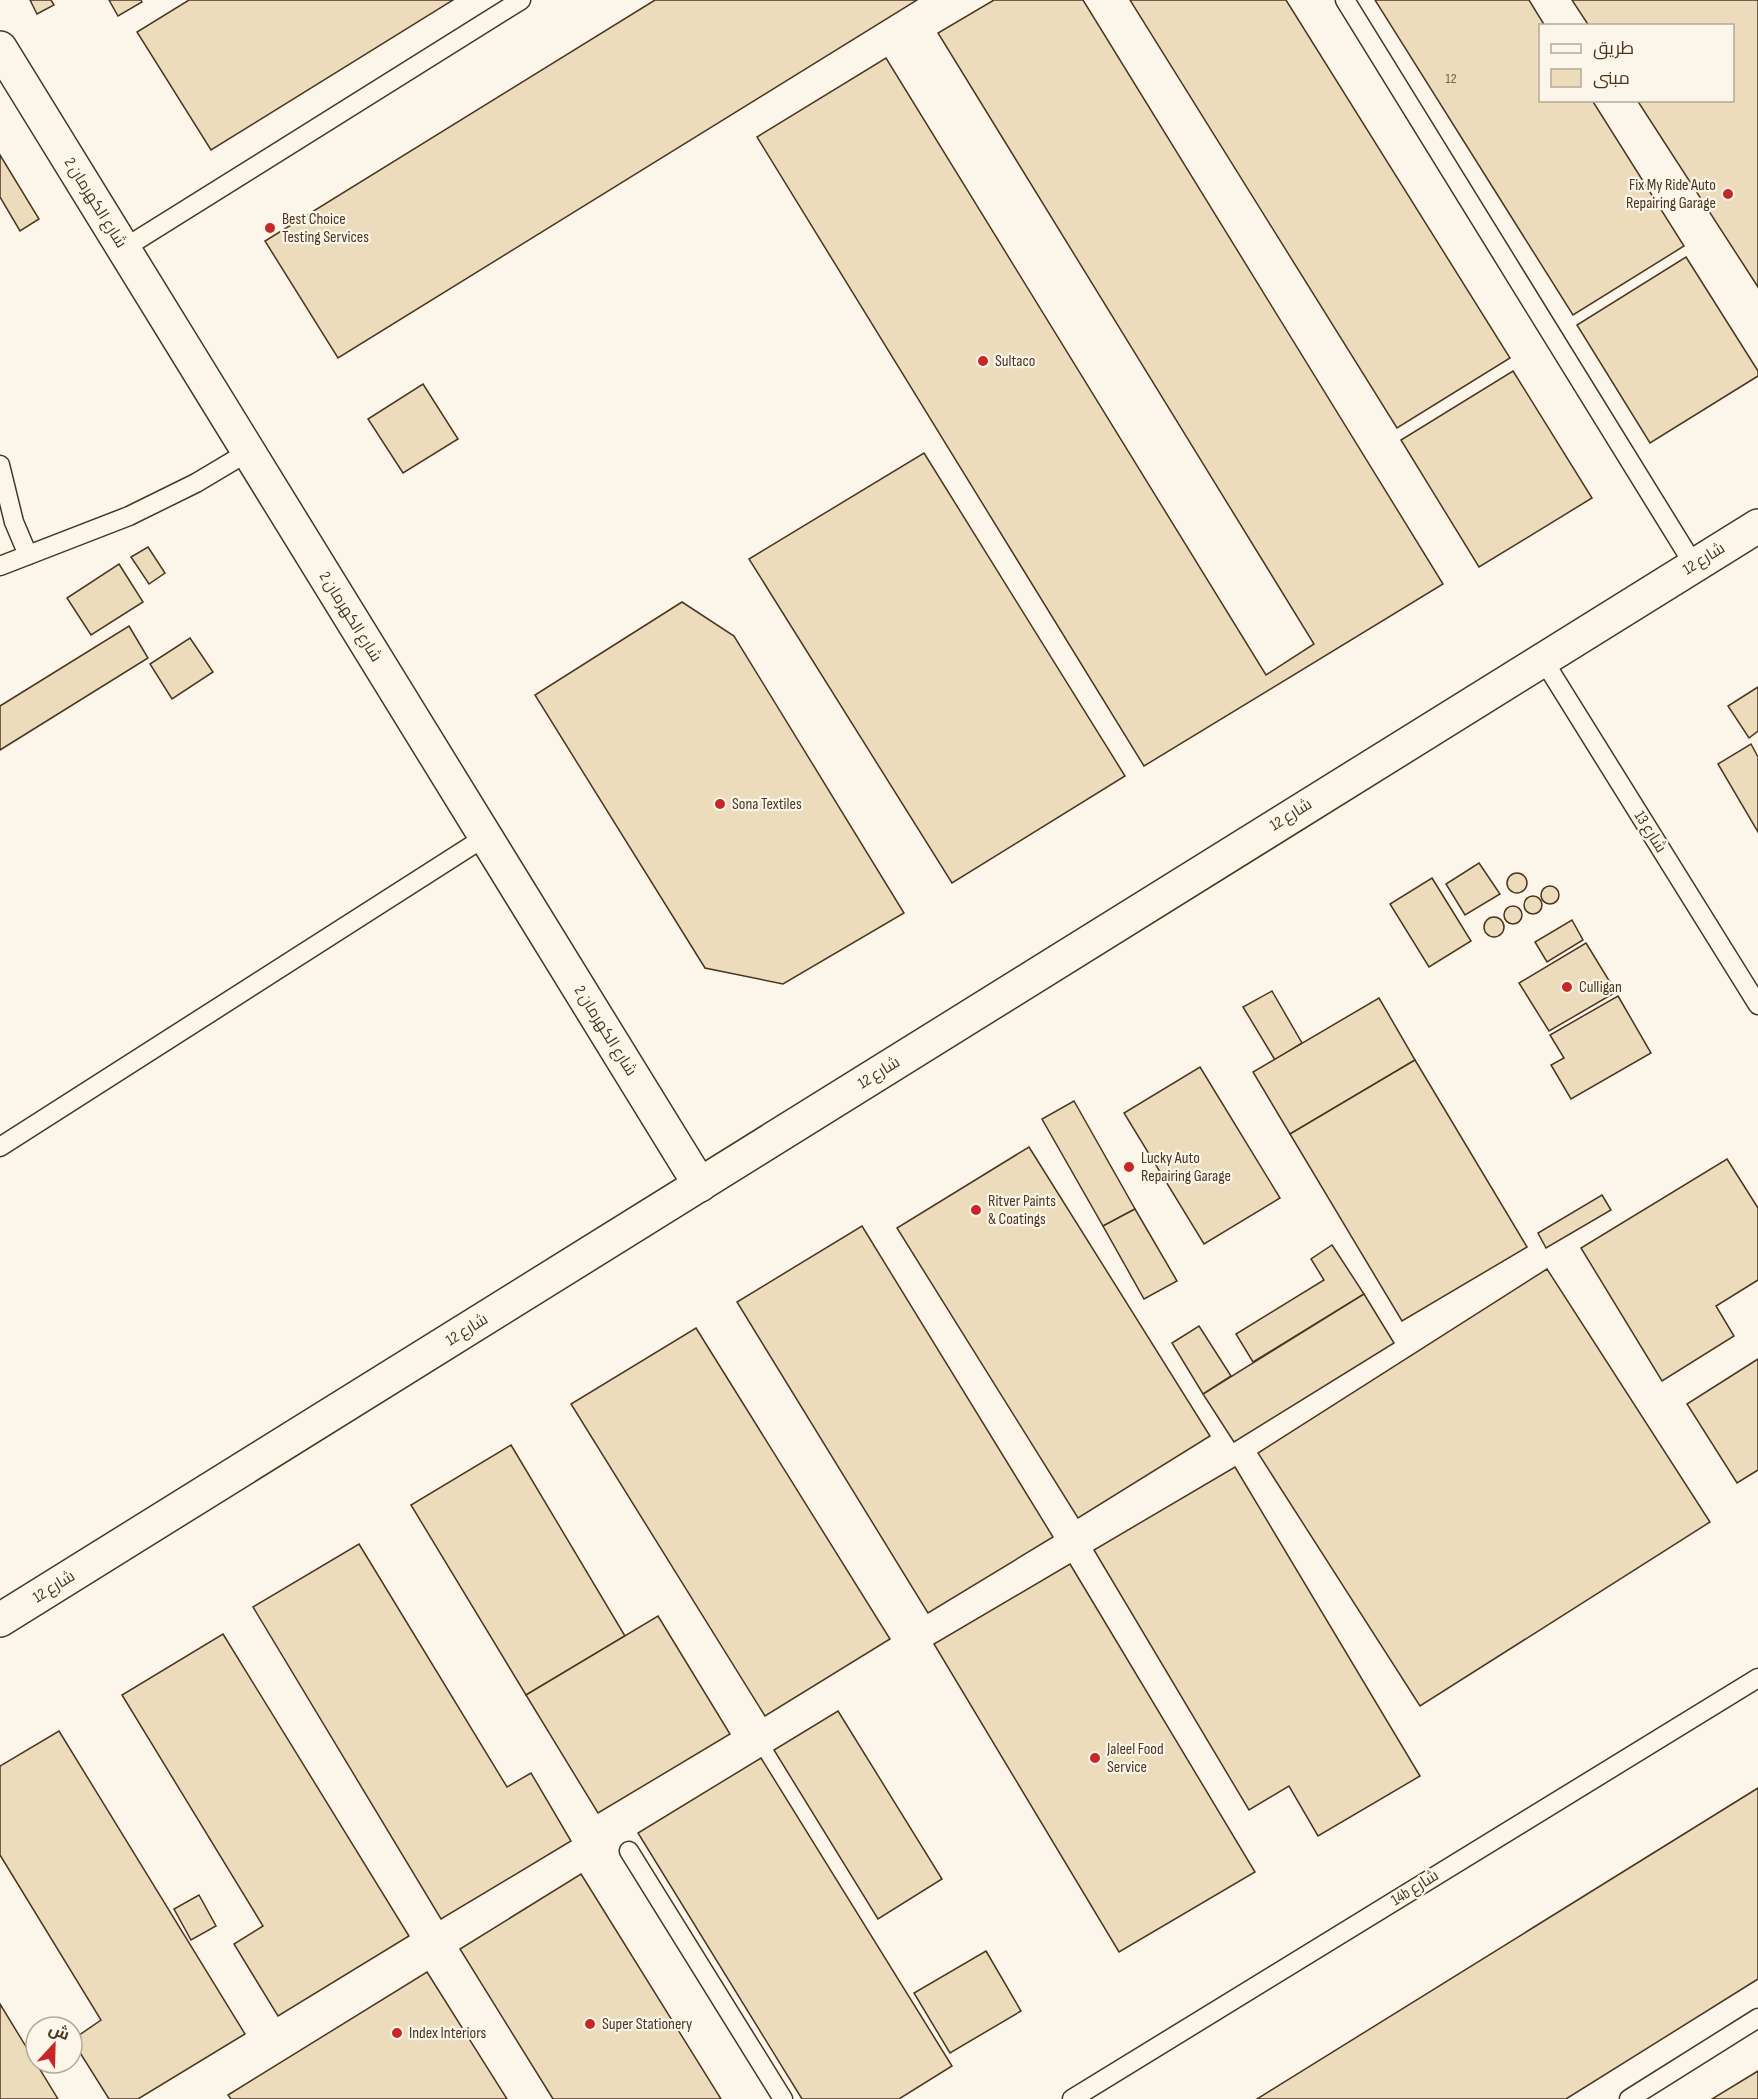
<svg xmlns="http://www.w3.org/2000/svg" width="1758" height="2099" viewBox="0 0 1758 2099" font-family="'Sofia Sans Condensed',Cairo,sans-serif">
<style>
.building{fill:#ecdcbc;stroke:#4a3520;stroke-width:1.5}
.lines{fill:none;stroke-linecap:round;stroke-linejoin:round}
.lane-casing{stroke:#4a3520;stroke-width:21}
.street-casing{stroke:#4a3520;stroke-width:36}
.lane{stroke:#fbf6e9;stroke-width:18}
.street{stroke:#fbf6e9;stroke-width:33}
.poi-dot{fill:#c62828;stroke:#fbf6e9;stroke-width:2}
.labels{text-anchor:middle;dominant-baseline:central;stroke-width:4.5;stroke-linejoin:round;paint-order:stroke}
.number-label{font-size:14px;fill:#725f47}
.poi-label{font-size:16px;fill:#4a3520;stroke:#fbf6e9;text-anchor:start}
.street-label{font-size:16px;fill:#4a3520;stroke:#fbf6e9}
</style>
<rect width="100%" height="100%" fill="#fbf6e9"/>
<g class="building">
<path d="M30,0H51L54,5L37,14Z"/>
<path d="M109,0H141L142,2L118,16Z"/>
<path d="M189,0H453L211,150L137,32Z"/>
<path d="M655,0H917L338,358L265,241Z"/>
<path d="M994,0H1083L1443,584L1144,766L757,137L886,58L1266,675L1314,644L938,33Z"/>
<path d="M1130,0H1286L1510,358L1397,428Z"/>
<path d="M1375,0H1529L1545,26H1540V100H1592L1684,246L1573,315Z"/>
<path d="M1572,0H1758V287L1637,100H1732V26H1589Z"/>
<path d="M0,155L39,219L20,231L0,197Z"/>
<path d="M1686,257L1758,371V376L1650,443L1577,325Z"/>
<path d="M1513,371L1592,498L1479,567L1401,440Z"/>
<path d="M423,384L458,439L403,473L368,419Z"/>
<path d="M924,453L1125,776L952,883L749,559Z"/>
<path d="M148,547L165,573L149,584L131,557Z"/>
<path d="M119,564L143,602L91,635L67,598Z"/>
<path d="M682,602L734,636L904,913L783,984L705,968L535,695Z"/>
<path d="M129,626L148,658L0,750V706Z"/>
<path d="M190,638L213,672L172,699L150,664Z"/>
<path d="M1758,687V731L1749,738L1728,706Z"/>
<path d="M1751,744L1758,757V832L1718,764Z"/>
<path d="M1479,863L1500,894L1465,915L1446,884Z"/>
<circle cx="1517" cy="883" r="10"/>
<path d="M1432,878L1471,941L1429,967L1390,904Z"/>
<circle cx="1550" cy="895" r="9"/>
<circle cx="1533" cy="905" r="9"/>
<circle cx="1513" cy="915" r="9"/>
<circle cx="1494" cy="927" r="10"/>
<path d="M1572,920L1583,940L1547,962L1535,942Z"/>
<path d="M1586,943L1616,992L1549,1031L1519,983Z"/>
<path d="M1272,991L1302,1043L1275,1060L1243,1007Z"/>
<path d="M1618,996L1651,1053L1571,1099L1551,1065L1564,1058L1550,1035Z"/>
<path d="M1379,998L1415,1060L1290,1134L1253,1072Z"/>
<path d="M1415,1060L1527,1247L1402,1321L1290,1134Z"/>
<path d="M1200,1067L1280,1198L1204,1244L1124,1113Z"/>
<path d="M1074,1101L1135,1209L1103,1226L1042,1119Z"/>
<path d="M1029,1147L1210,1436L1078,1518L897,1228Z"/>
<path d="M1727,1159L1758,1208V1280L1716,1306L1734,1336L1662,1381L1581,1248Z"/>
<path d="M1602,1195L1611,1210L1546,1248L1538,1233Z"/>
<path d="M1135,1209L1177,1281L1144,1299L1103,1226Z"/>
<path d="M862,1226L1053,1537L928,1613L737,1302Z"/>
<path d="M1332,1245L1364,1294L1253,1362L1236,1334L1324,1280L1311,1259Z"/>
<path d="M1547,1269L1710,1522L1420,1706L1258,1453Z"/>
<path d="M1364,1294L1394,1343L1234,1442L1203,1394Z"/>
<path d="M1199,1326L1231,1376L1203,1394L1172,1343Z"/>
<path d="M696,1328L890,1639L765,1716L571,1404Z"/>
<path d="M1758,1359V1470L1737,1483L1687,1404Z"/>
<path d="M511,1445L625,1636L526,1695L411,1505Z"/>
<path d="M1235,1467L1420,1776L1318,1836L1289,1786L1249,1810L1094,1550Z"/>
<path d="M359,1544L507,1787L531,1773L571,1841L441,1919L253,1607Z"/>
<path d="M1070,1564L1255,1872L1119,1952L934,1644Z"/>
<path d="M658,1616L730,1734L598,1813L526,1695Z"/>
<path d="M223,1634L409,1936L278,2016L234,1944L263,1926L122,1695Z"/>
<path d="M838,1711L942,1879L878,1919L774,1750Z"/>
<path d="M59,1731L245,2034L138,2099H109L72,2040L101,2020L0,1855V1766Z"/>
<path d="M761,1758L952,2066L899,2099H802L638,1833Z"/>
<path d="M1758,1788V1979L1566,2099H1257Z"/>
<path d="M581,1874L721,2099H553L460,1949Z"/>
<path d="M199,1895L216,1926L191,1940L174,1909Z"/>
<path d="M986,1951L1021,2011L950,2053L914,1993Z"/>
<path d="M427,1972L507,2099H231L228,2095Z"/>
<path d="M0,2004L58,2099H0Z"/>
<path d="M1758,2071V2099H1712Z"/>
</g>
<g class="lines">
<g class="lane-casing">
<g id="lane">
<path d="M1345,0L1694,565"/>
<path d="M123,249L521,0"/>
<path d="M0,465L14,522L28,555"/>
<path d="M0,566L129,516L196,483L248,452"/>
<path d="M1542,658L1758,1005"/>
<path d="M0,1147L485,837"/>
<path d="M629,1851L783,2099"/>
<path d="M1072,2099L1758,1678"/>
<path d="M1629,2099L1758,2018"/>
</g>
</g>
<g class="street-casing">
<g id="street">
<path d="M0,48L700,1185"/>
<path d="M0,1620L1758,526"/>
</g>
</g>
<use href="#lane" class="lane"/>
<use href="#street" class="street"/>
</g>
<g class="poi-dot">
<circle cx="1728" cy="194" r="6"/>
<circle cx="270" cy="228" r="6"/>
<circle cx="983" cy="361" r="6"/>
<circle cx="720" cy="804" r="6"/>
<circle cx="1567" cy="987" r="6"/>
<circle cx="1129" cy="1167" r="6"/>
<circle cx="976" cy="1210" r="6"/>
<circle cx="1095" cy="1758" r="6"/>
<circle cx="590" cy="2024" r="6"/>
<circle cx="397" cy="2033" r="6"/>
</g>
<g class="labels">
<g class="number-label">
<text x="1451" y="78">12</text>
</g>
<g class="poi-label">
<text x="1716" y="185" text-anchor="end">Fix My Ride Auto<tspan x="1716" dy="18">Repairing Garage</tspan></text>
<text x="282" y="219">Best Choice<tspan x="282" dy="18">Testing Services</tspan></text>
<text x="995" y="361">Sultaco</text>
<text x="732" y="804">Sona Textiles</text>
<text x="1579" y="987">Culligan</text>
<text x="1141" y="1158">Lucky Auto<tspan x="1141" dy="18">Repairing Garage</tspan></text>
<text x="988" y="1201">Ritver Paints<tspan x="988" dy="18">&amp; Coatings</tspan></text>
<text x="1107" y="1749">Jaleel Food<tspan x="1107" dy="18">Service</tspan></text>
<text x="602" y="2024">Super Stationery</text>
<text x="409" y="2033">Index Interiors</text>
</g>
<g class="street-label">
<text transform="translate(95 203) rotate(58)">شارع الكهرمان 2</text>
<text transform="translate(1704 559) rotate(-32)">شارع 12</text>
<text transform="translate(350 617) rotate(58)">شارع الكهرمان 2</text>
<text transform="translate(1291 815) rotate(-32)">شارع 12</text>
<text transform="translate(1650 832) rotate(58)">شارع 13</text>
<text transform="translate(605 1031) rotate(58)">شارع الكهرمان 2</text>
<text transform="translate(879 1073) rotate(-32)">شارع 12</text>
<text transform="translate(467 1330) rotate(-32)">شارع 12</text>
<text transform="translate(54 1587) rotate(-32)">شارع 12</text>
<text transform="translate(1415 1888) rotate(-32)">14b شارع</text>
</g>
</g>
<rect x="1539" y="24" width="195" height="78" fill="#fbf6e9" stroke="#b4a999" stroke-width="1.5"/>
<rect x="1551" y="44" width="30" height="9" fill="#fbf6e9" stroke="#b4a999" stroke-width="1.5"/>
<text x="1593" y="54" font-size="18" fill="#4a3520">طريق</text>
<rect x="1551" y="69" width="30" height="18" fill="#ecdcbc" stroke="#b4a999" stroke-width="1.5"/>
<text x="1593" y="84" font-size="18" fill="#4a3520">مبنى</text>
<g transform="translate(54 2045) rotate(22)"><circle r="28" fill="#fbf6e9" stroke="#b4a999" stroke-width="1.5"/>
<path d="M0-4.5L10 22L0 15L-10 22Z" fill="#c62828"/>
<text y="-9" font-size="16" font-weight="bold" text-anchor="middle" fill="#4a3520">ش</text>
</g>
</svg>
